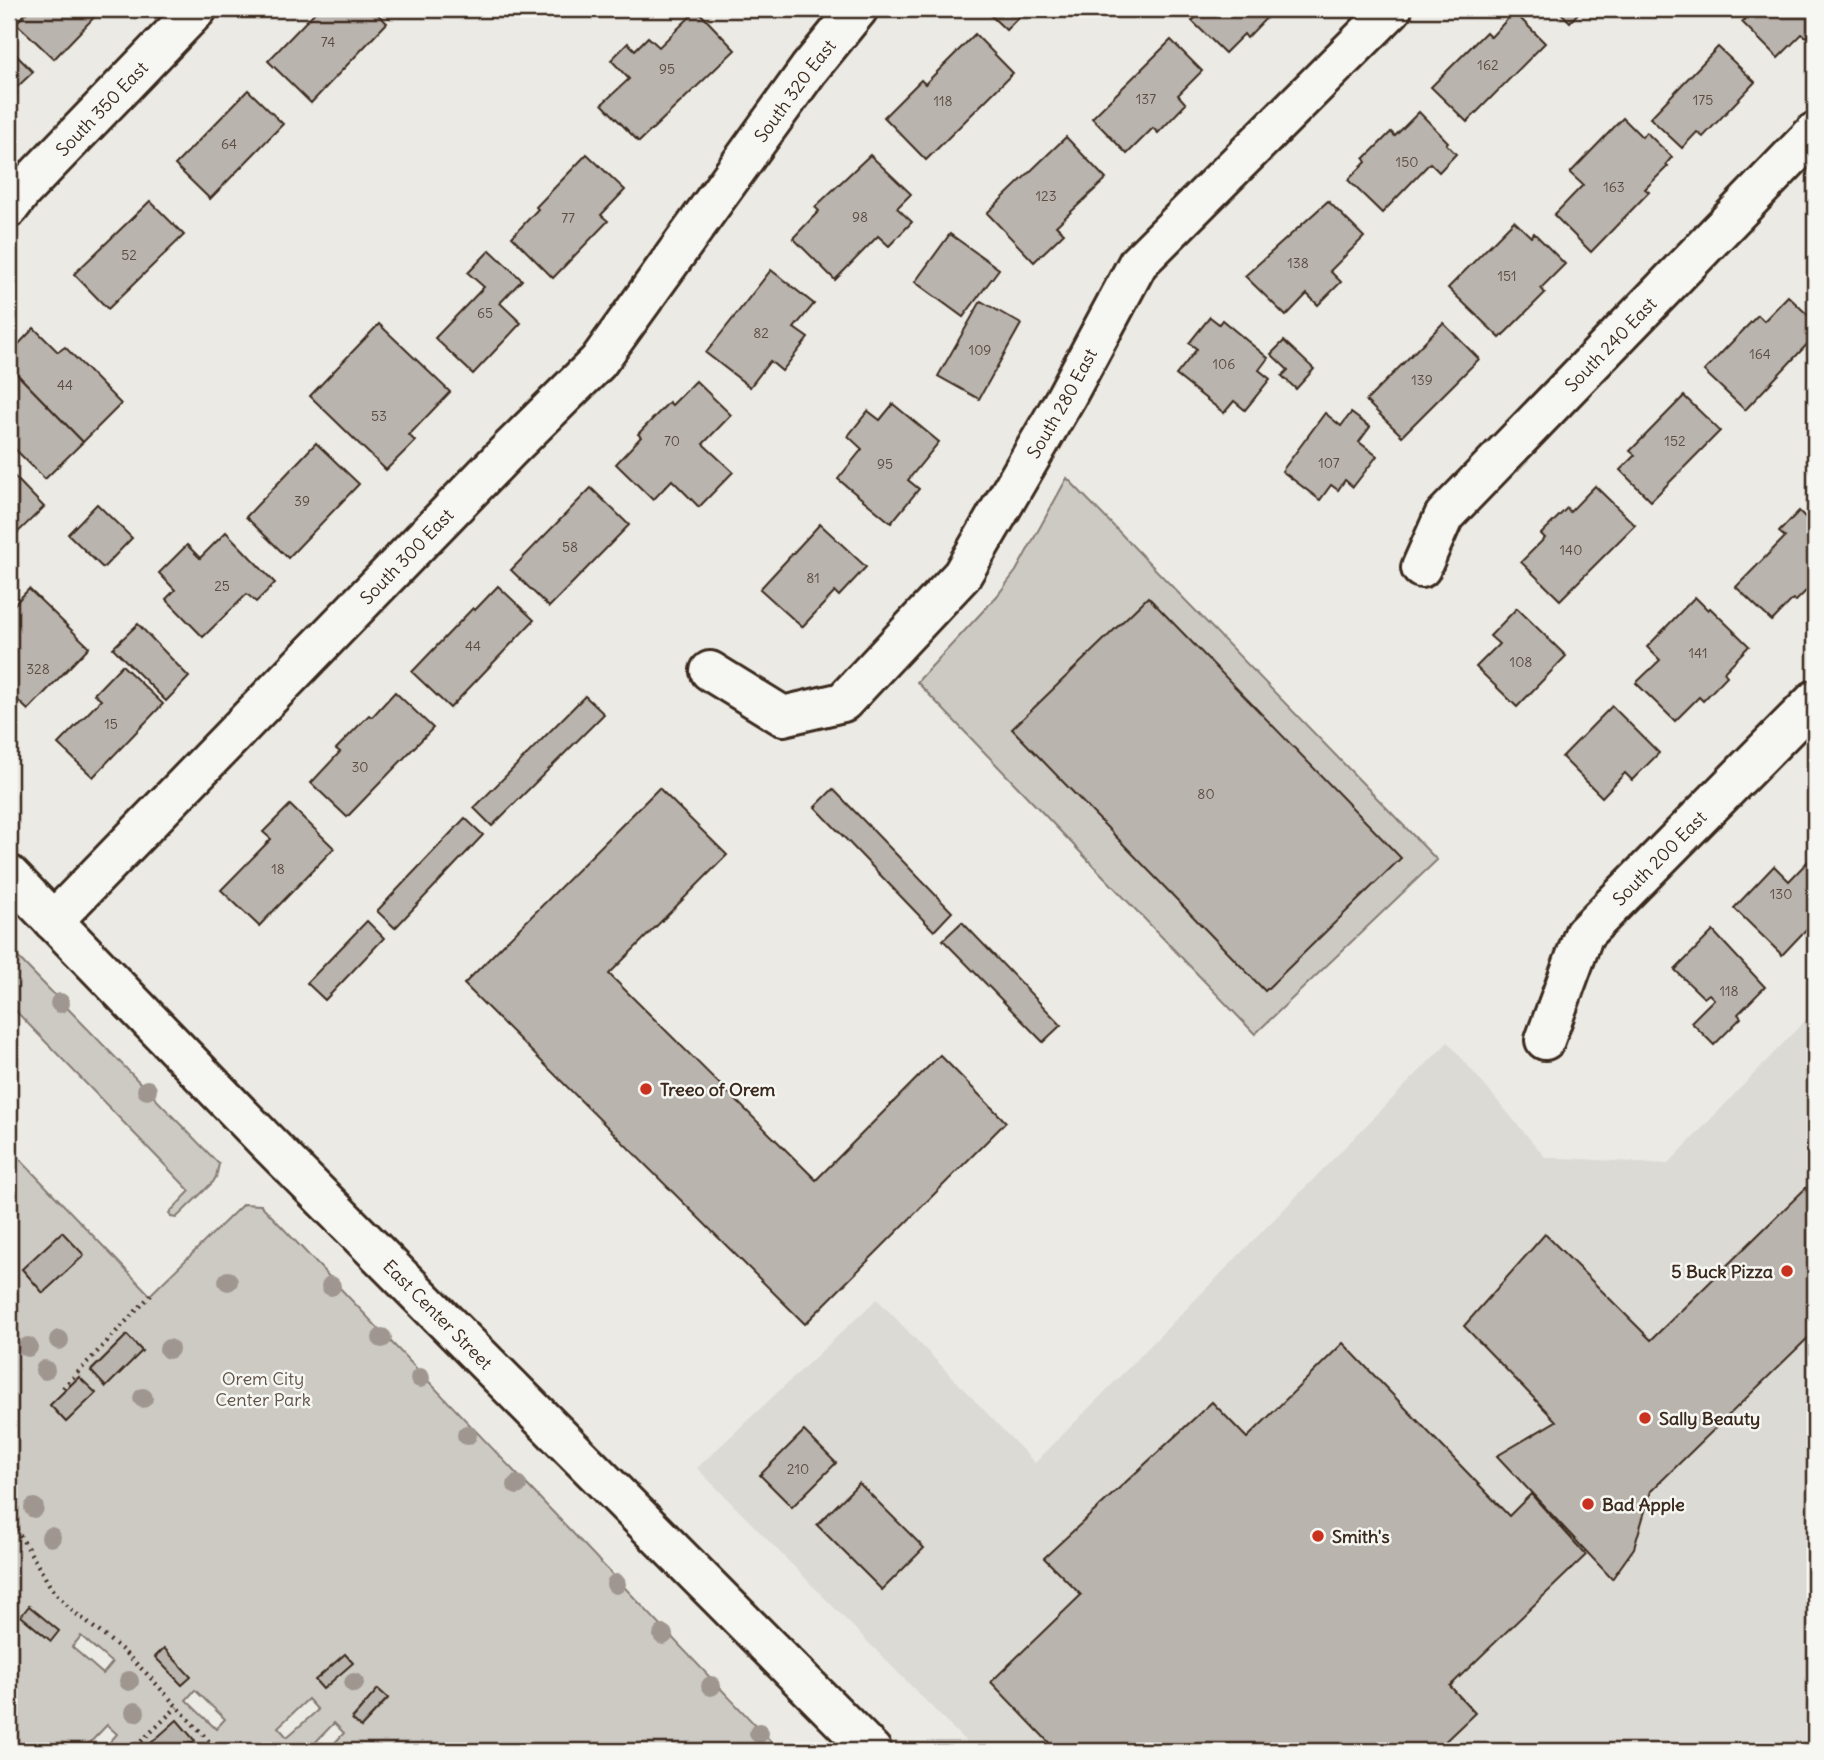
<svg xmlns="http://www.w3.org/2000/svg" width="1824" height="1760" viewBox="0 0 1824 1760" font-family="Delius,sans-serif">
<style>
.built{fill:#dcdad4}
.green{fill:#cdcac4;stroke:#847a71;stroke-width:2;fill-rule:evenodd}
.building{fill:#bab4ae;stroke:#3b2a1e;stroke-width:2}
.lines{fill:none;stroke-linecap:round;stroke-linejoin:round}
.minor-casing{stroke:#3b2a1e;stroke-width:44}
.major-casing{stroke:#3b2a1e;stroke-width:44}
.path{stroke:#3b2a1e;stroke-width:4.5;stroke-dasharray:2 5;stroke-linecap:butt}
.minor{stroke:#f6f6f2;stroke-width:38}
.major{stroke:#f6f6f2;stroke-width:38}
.tree{fill:#9f968f}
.poi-dot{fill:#c8321e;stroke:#f6f6f2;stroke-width:2.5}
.labels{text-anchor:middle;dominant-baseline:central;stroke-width:5;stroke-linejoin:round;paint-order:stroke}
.number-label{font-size:14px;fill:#5b4c42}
.street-label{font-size:18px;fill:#3b2a1e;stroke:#f6f6f2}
.poi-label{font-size:18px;font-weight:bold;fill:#3b2a1e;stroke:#f6f6f2;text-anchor:start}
.park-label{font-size:18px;fill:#605248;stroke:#f6f6f2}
</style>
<rect width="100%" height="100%" fill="#ebeae5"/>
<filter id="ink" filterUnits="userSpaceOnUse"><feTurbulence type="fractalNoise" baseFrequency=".0143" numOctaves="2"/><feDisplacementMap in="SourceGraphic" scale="14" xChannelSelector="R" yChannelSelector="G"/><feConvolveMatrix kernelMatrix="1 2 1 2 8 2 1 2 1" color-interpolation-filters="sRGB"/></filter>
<g filter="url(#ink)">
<path class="built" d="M1815,1010V1751H975L697,1468L877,1299L1035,1463L1448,1042L1545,1157L1668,1164Z"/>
<g class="green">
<path d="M1067,478L1437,860L1255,1034L917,682L997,596L1016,571Z"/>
<path d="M9,948L219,1164L216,1177L213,1182L176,1218L171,1217L169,1213L190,1191L9,1004Z"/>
<path d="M9,1148L150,1295L243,1204L261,1205L780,1751H327L344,1733L334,1723L307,1751H183L194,1740L152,1743L159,1751H102L117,1734L107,1725L82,1751H9ZM62,1233L84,1256L43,1292L22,1269ZM127,1335L142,1351L106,1386L91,1370ZM79,1377L95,1393L66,1422L50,1405ZM81,1636L112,1663L103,1674L72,1647ZM195,1690L225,1719L216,1729L186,1700ZM378,1690L388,1699L361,1727L352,1718ZM308,1699L318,1710L287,1737L278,1727Z"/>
</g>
<g class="building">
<path d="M30,9H102L54,59L16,23Z"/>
<path d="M318,9H372L387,23L311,103L268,61Z"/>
<path d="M984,9H1027L1006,30Z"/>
<path d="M1204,9H1273L1274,10L1247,38L1244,34L1225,53L1192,21Z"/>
<path d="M1557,9H1582L1570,22Z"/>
<path d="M1755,9H1815V28L1806,37L1802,34L1778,58L1742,22Z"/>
<path d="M697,10L735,50L639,142L602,104L629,79L611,60L628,43L635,50L648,37L659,47Z"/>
<path d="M1514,12L1545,43L1467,122L1431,87L1486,32L1491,37Z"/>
<path d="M975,34L1013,73L926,160L884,117L921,80L925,84Z"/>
<path d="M1171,40L1202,71L1178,95L1186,104L1158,133L1153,128L1127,154L1092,118Z"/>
<path d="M1718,47L1755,82L1703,137L1697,132L1682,148L1650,118Z"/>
<path d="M9,48L33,72L14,90L17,93L9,102Z"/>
<path d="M248,90L283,124L210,199L175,165Z"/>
<path d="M1419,112L1448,142L1446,144L1456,154L1439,172L1430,163L1382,213L1348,180L1366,162L1364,159L1391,132L1395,136Z"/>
<path d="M1623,118L1642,137L1646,132L1672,157L1666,164L1668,166L1645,189L1649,192L1591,252L1554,215L1583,185L1570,173Z"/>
<path d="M1066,137L1106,179L1056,226L1064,233L1034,262L987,213Z"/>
<path d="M587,154L625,190L601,215L608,221L553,278L512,237L538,209L536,207Z"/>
<path d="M870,155L911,194L897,208L912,222L889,246L878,236L835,280L793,238L819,211L815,207Z"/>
<path d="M150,201L184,235L108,309L74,274Z"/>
<path d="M1328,201L1364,237L1330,271L1341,282L1318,305L1307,294L1286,316L1245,276Z"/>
<path d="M1514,221L1531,237L1534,233L1565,264L1541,288L1545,293L1500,338L1448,288Z"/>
<path d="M950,234L999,269L963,317L915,282Z"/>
<path d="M490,250L522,280L500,303L521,323L473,374L435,338L484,287L468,273Z"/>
<path d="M771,270L814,304L794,328L808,338L782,371L770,361L750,387L706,353Z"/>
<path d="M1788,296L1815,322V336L1745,410L1704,371L1758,315L1764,321Z"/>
<path d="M981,301L1021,324L979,399L938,376Z"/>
<path d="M1210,317L1219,324L1222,320L1268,358L1259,370L1270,379L1245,410L1234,401L1224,413L1176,375L1197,349L1189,343Z"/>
<path d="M1443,323L1479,359L1402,436L1366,401Z"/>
<path d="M379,324L450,392L409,435L415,441L386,470L310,396Z"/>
<path d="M34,328L58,352L65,347L121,404L83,442L9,366V354Z"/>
<path d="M1284,341L1314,369L1296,389L1282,376L1288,370L1271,354Z"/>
<path d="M9,366L83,442L45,479L9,443Z"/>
<path d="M696,381L731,415L703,444L733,472L699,507L672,480L653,500L616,464L641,437L638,434L669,402L672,405Z"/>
<path d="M1684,396L1720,431L1651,501L1620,470L1635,455L1630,451Z"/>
<path d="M893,404L939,442L908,480L919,489L891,523L838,479L862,449L848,436L868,411L880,420Z"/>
<path d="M1325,413L1341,426L1351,413L1370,427L1359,442L1377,456L1353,487L1345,480L1338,490L1331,485L1320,500L1282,471Z"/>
<path d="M316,443L359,484L288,558L246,517Z"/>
<path d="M9,471L44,507L9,541Z"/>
<path d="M1595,486L1635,525L1560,600L1521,562L1545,538L1541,534L1567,508L1570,512Z"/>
<path d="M591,488L629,525L549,607L511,570Z"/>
<path d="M97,504L132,538L103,568L68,534Z"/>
<path d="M1799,511L1815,527V582L1796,601L1793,599L1772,621L1736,587L1785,537L1779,532Z"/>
<path d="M820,524L866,567L839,596L835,592L802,627L760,589Z"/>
<path d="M226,532L275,583L256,602L247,594L203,637L166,599L175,590L159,573L187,545L200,558Z"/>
<path d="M498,586L534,620L450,708L412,672L473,608L475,610Z"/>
<path d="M29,589L89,647L28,710L9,692V610Z"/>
<path d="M1148,597L1401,858L1265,991L1012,729Z"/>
<path d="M1695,597L1708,610L1710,608L1749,646L1724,672L1727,676L1703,701L1699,697L1675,721L1636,683L1660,660L1647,647Z"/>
<path d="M1517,608L1566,656L1517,707L1476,667L1499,644L1490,636Z"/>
<path d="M138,624L189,677L166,701L113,648Z"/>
<path d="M122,665L163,704L93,777L58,744L101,700L94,694Z"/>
<path d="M395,692L433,728L347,817L311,783L340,752L336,749L369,715L372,717Z"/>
<path d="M585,696L604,714L492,826L474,808Z"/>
<path d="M1612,706L1659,753L1632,780L1625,773L1602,797L1562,757Z"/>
<path d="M659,788L727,855L609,974L816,1180L940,1055L1006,1122L805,1324L464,984Z"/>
<path d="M833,789L952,912L934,931L815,807Z"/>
<path d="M290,805L334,848L259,926L221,890L271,839L263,832Z"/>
<path d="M465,818L483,835L395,928L377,911Z"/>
<path d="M1814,855L1815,920L1782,955L1734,908L1774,866L1789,881Z"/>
<path d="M367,921L384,938L325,1000L307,983Z"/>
<path d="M962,922L1061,1025L1043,1042L943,940Z"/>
<path d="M1713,931L1765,987L1738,1014L1741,1018L1714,1045L1691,1022L1714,999L1709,994L1704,998L1675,970Z"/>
<path d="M1815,1179V1331L1651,1491L1634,1548L1612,1579L1497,1456L1556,1421L1464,1326L1545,1234L1651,1340Z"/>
<path d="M62,1232L84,1255L43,1293L22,1269Z"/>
<path d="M127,1335L142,1351L106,1387L91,1371Z"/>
<path d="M1343,1343L1509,1516L1531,1494L1586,1555L1450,1686L1475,1713L1435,1751H1057L991,1682L1081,1595L1044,1558L1212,1402L1247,1438Z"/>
<path d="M79,1377L96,1393L66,1422L50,1405Z"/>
<path d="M804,1431L836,1463L792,1507L760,1475Z"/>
<path d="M859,1483L924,1548L882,1590L817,1525Z"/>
<path d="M29,1606L59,1631L51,1641L21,1616Z"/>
<path d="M164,1648L191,1677L182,1685L155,1657Z"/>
<path d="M345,1654L353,1663L323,1689L315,1680Z"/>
<path d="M378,1689L388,1698L361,1727L352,1719Z"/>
<path d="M177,1720L195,1741L183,1751H159L151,1743Z"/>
</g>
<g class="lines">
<g class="minor-casing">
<g id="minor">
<path id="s1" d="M9,208L22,191L197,9"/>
<path id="s2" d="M1421,568L1444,516L1815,132"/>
<path id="s3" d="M710,671L783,716L843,702L962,575L1066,397L1138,263L1392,9"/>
<path id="s4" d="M53,921L510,449L598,362L809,69L858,9"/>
<path id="s5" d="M1545,1040L1584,934L1815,700"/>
</g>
</g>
<g class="major-casing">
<g id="major">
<path id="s6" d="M9,875L264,1139L872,1751"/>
</g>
</g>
<g class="path">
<path d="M63,1388L151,1295"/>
<path d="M9,1517L52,1589L69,1608L121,1649L147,1674L218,1751"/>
<path d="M131,1751L177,1707"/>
</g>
<use href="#minor" class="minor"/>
<use href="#major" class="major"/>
</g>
<g class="tree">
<circle cx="60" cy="1003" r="10"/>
<circle cx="147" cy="1090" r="10"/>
<circle cx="228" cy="1281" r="10"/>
<circle cx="331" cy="1286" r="10"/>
<circle cx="382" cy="1338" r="10"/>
<circle cx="59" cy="1340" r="10"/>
<circle cx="28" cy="1347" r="10"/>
<circle cx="169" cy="1349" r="10"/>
<circle cx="45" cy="1370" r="10"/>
<circle cx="420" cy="1378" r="10"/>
<circle cx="143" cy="1398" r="10"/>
<circle cx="467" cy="1435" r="10"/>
<circle cx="517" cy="1485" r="10"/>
<circle cx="34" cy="1508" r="10"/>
<circle cx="51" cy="1537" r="10"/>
<circle cx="616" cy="1584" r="10"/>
<circle cx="663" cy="1635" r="10"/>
<circle cx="129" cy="1681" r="10"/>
<circle cx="354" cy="1683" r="10"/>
<circle cx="711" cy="1686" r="10"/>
<circle cx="135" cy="1712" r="10"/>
<circle cx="759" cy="1733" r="10"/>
</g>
</g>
<g class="poi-dot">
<circle cx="646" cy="1089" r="7"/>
<circle cx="1787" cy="1271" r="7"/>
<circle cx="1645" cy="1418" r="7"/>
<circle cx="1588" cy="1504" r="7"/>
<circle cx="1318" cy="1536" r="7"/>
</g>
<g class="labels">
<g class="number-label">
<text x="328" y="42">74</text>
<text x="1488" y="65">162</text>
<text x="667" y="69">95</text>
<text x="1146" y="99">137</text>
<text x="1703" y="100">175</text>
<text x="943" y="101">118</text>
<text x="229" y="144">64</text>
<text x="1407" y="162">150</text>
<text x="1614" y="187">163</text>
<text x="1046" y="196">123</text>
<text x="860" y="217">98</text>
<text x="568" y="218">77</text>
<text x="129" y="255">52</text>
<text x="1298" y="263">138</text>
<text x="1507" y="276">151</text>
<text x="485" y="313">65</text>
<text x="761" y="333">82</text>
<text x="980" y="350">109</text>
<text x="1760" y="354">164</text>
<text x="1224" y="364">106</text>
<text x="1422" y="380">139</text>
<text x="65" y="385">44</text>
<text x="379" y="416">53</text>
<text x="672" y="441">70</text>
<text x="1675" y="441">152</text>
<text x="1329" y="463">107</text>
<text x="885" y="464">95</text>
<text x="302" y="501">39</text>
<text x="570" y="547">58</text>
<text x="1571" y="550">140</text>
<text x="813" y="578">81</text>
<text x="222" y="586">25</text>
<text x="473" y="646">44</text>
<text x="1698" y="653">141</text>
<text x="1521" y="662">108</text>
<text x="38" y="669">328</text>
<text x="111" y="724">15</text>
<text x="360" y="767">30</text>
<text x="1206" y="794">80</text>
<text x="278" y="869">18</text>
<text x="1781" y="894">130</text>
<text x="1729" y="991">118</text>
<text x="798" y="1469">210</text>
</g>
<g class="street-label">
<text stroke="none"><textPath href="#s4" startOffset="1116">South 320 East</textPath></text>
<text stroke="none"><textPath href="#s1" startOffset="136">South 350 East</textPath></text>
<text stroke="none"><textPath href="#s2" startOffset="296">South 240 East</textPath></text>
<text stroke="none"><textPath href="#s3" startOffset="520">South 280 East</textPath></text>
<text stroke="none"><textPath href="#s4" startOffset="508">South 300 East</textPath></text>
<text stroke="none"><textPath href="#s5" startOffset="220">South 200 East</textPath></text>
<text stroke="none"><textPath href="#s6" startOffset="614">East Center Street</textPath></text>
</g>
<g class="poi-label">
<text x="660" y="1089">Treeo of Orem</text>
<text x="1773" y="1271" text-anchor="end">5 Buck Pizza</text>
<text x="1659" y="1418">Sally Beauty</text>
<text x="1602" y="1504">Bad Apple</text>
<text x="1332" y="1536">Smith's</text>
</g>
<g class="park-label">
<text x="263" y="1378">Orem City<tspan x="263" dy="21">Center Park</tspan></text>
</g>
</g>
<rect width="1824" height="1760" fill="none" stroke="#f6f6f2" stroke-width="35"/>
<rect x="18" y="18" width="1789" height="1725" fill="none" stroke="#3b2a1e" stroke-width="2.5" filter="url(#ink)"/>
</svg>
